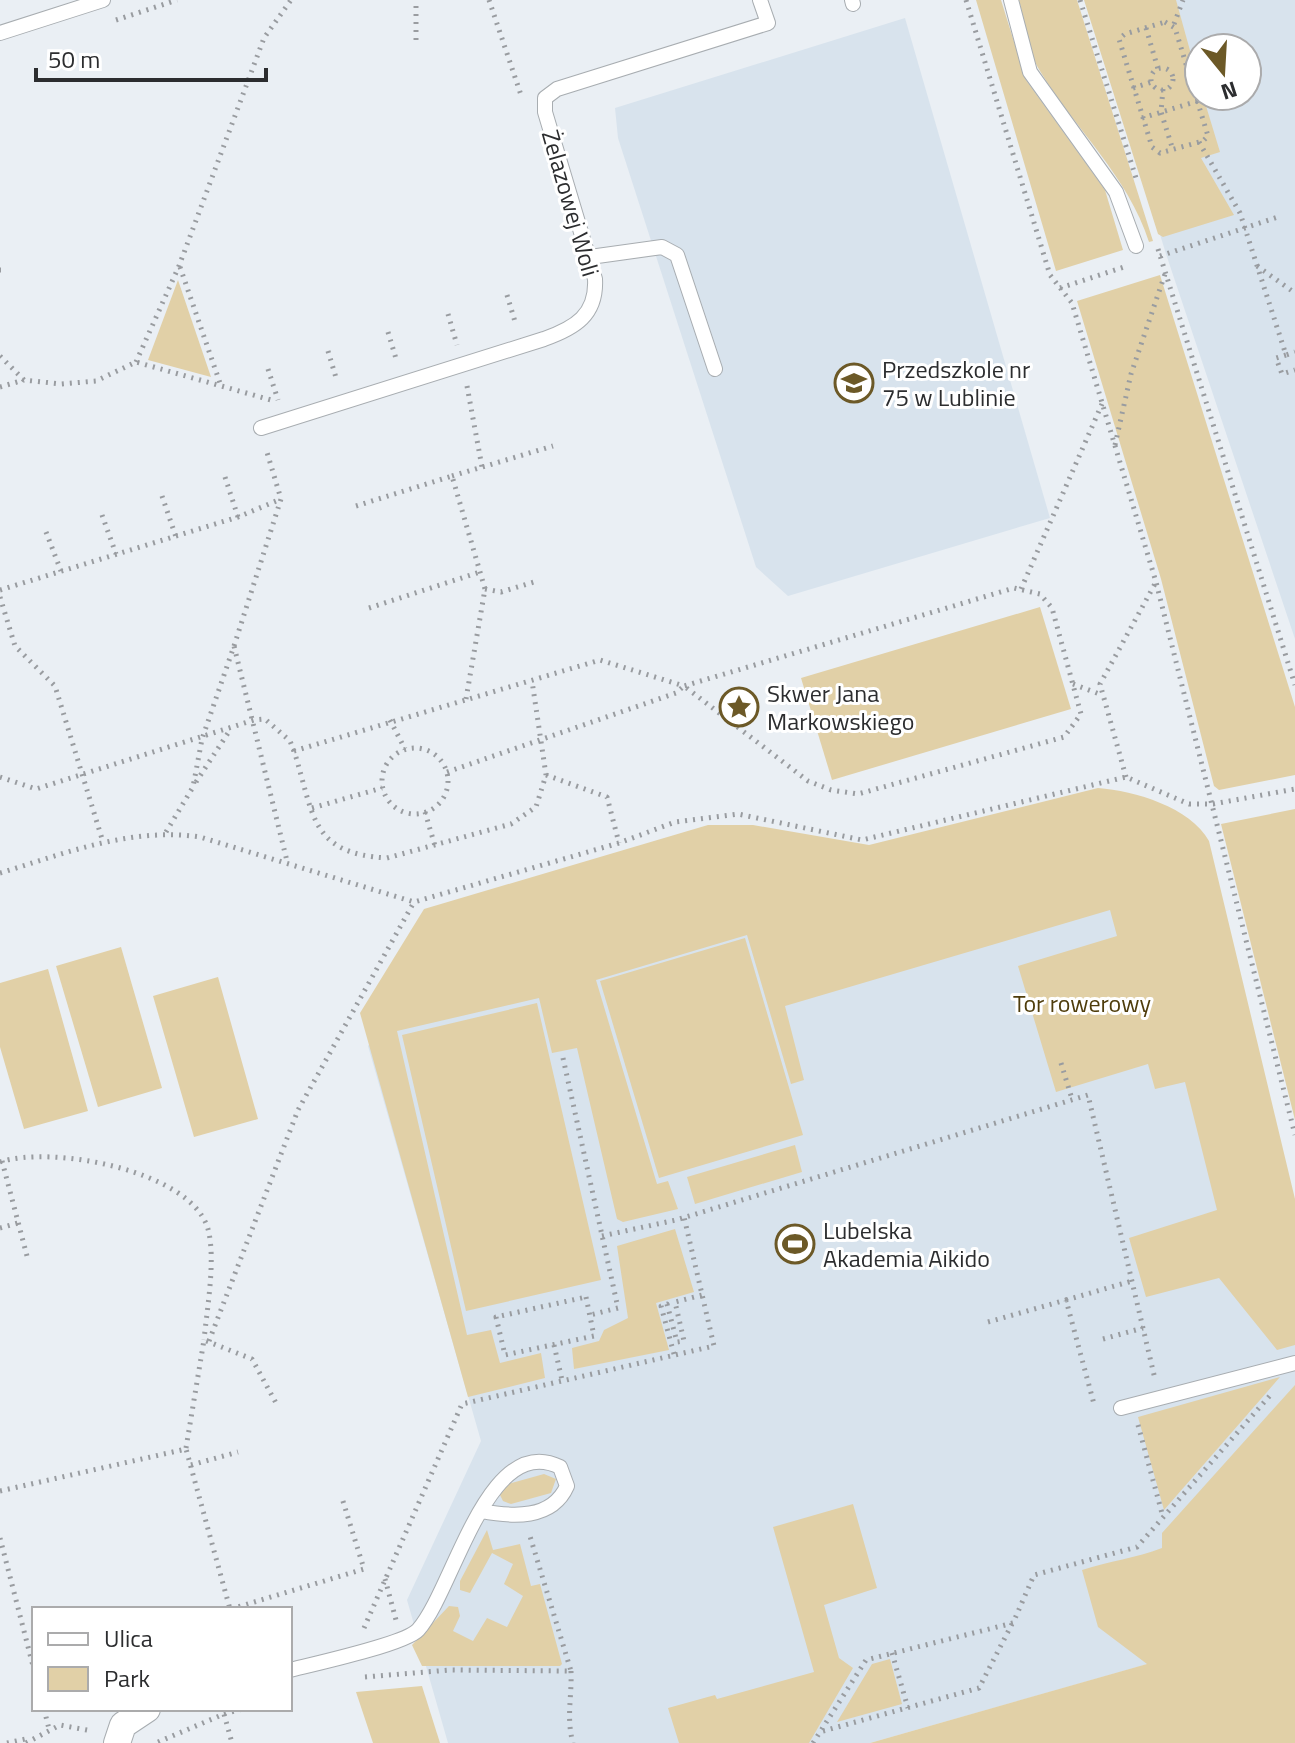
<svg xmlns="http://www.w3.org/2000/svg" width="1295" height="1743" viewBox="0 0 1295 1743" font-family="'Titillium Web',sans-serif">
<style>
.built{fill:#d8e3ed;fill-rule:evenodd}
.green{fill:#e1d0a7}
.lines{fill:none;stroke-linecap:round;stroke-linejoin:round}
.service-casing{stroke:#a8adb1;stroke-width:16}
.minor-casing{stroke:#a8adb1;stroke-width:28}
.path{stroke:#999ca0;stroke-width:5;stroke-dasharray:2 6;stroke-linecap:butt}
.service{stroke:#fff;stroke-width:14}
.minor{stroke:#fff;stroke-width:26}
.labels{text-anchor:middle;dominant-baseline:central;stroke-width:6;stroke-linejoin:round;paint-order:stroke}
.street-label{font-size:24px;fill:#2c2d2f;stroke:#fff}
.poi-label{font-size:24px;fill:#2c2d2f;stroke:#fff;text-anchor:start}
.park-label{font-size:24px;fill:#4f3d0c;stroke:#fff}
</style>
<rect width="100%" height="100%" fill="#eaeff4"/>
<g class="built">
<path d="M1088,0H1295V639L1166,254ZM1199,48H1247V96H1199Z"/>
<path d="M905,18L1050,518L788,596L756,567L618,138L615,108Z"/>
<path d="M1042,826L1218,943L1295,1242V1527L1176,1656L870,1743H448L407,1600L481,1441L368,1046L384,1024Z"/>
</g>
<g class="green">
<path d="M976,0H1001L1026,80L1105,190L1123,250L1056,271Z"/>
<path d="M1019,0H1077L1153,241L1149,242C1128,176 1075,129 1040,71C1028,52 1025,22 1019,0Z"/>
<path d="M1084,0H1176L1199,83V96H1203L1220,152L1201,158L1234,215L1163,237L1158,234Z"/>
<path d="M1160,275L1295,707V775L1219,790L1214,786L1161,579L1077,301Z"/>
<path d="M178,280L211,377L148,360Z"/>
<path d="M1040,607L1071,709L832,780L801,678Z"/>
<path d="M1098,788C1135,791 1190,807 1209,841L1295,1199V1345L1277,1350L1219,1278L1146,1297L1129,1238L1217,1210L1185,1082L1155,1089L1148,1064L1056,1092L1018,966L1117,936L1110,910L785,1006L804,1080L791,1084L747,935L596,980L657,1184L668,1181L678,1209L623,1222L617,1219L577,1048L552,1053L539,998L397,1031L467,1335L491,1330L500,1363L541,1353L545,1378L468,1397L360,1013L424,909L708,825H753L869,845Z"/>
<path d="M1295,809V1120L1221,824Z"/>
<path d="M745,938L803,1135L659,1178L600,981Z"/>
<path d="M121,947L162,1088L98,1107L56,966Z"/>
<path d="M48,969L88,1111L24,1129L0,1047V983Z"/>
<path d="M218,977L258,1119L194,1137L153,996Z"/>
<path d="M537,1003L601,1280L466,1311L402,1035Z"/>
<path d="M795,1145L802,1172L695,1204L687,1177Z"/>
<path d="M675,1229L694,1292L656,1303L669,1350L574,1369L572,1348L599,1341L604,1330L628,1318L617,1246Z"/>
<path d="M1280,1377L1164,1510L1138,1417Z"/>
<path d="M1295,1385V1743H870L1147,1664L1098,1627L1082,1570C1109,1561 1136,1558 1162,1548V1533Z"/>
<path d="M544,1474L556,1479L551,1493L511,1504L503,1501L500,1495L508,1484Z"/>
<path d="M853,1504L877,1588L824,1605L839,1658L853,1668L809,1743H679L668,1708L715,1695L717,1699L814,1672L773,1527Z"/>
<path d="M487,1530L493,1550L520,1544L531,1586L540,1584L562,1664L560,1666H422L412,1645L449,1606L458,1607L460,1616L453,1631L473,1641L487,1618L507,1627L523,1596L504,1584L513,1564L492,1553L470,1593L460,1590V1581Z"/>
<path d="M890,1659L902,1704L837,1722L872,1664Z"/>
<path d="M422,1686L440,1743H373L356,1692Z"/>
</g>
<g class="lines">
<g class="service-casing">
<g id="service">
<path d="M852,0L853,4"/>
<path d="M1011,0L1030,72L1116,192L1136,246"/>
<path d="M0,33L103,0"/>
<path d="M590,257L662,247L677,255L715,369"/>
<path d="M261,428L544,339C575,328 597,315 595,279L545,112V98L557,89L768,23L760,0"/>
<path d="M1121,1408L1295,1363"/>
<path d="M290,1670C314,1664 405,1644 418,1630C454,1590 487,1431 560,1467L567,1486C552,1520 512,1517 481,1511"/>
</g>
</g>
<g class="minor-casing">
<path id="minor" d="M117,1743L123,1725L147,1709"/>
</g>
<g class="path">
<path d="M489,0L522,98"/>
<path d="M966,0L1050,275L1072,303L1156,582L1295,1135"/>
<path d="M1080,0L1136,178"/>
<path d="M116,20L177,0"/>
<path d="M1165,22L1175,28L1208,136L1203,141L1160,153L1152,147L1119,39L1125,34Z"/>
<path d="M1174,24L1183,0"/>
<path d="M1146,28L1158,69"/>
<path d="M416,40V4"/>
<circle cx="1162" cy="79" r="11"/>
<path d="M1133,88L1152,82"/>
<path d="M1163,89L1161,112L1173,150"/>
<path d="M1142,118L1198,101"/>
<path d="M1199,142L1240,213L1286,355L1295,352"/>
<path d="M1158,249L1295,685"/>
<path d="M1160,256L1278,217"/>
<path d="M1257,266L1295,293"/>
<path d="M180,267L221,386"/>
<path d="M0,270H1"/>
<path d="M1060,288L1127,266"/>
<path d="M507,295L516,325"/>
<path d="M448,314L457,345"/>
<path d="M388,332L397,362"/>
<path d="M328,351L337,381"/>
<path d="M1286,355L1276,358L1282,374L1295,370"/>
<path d="M0,356L24,380L61,384L96,381L136,362L271,400"/>
<path d="M136,362L179,266L264,38L291,0"/>
<path d="M268,369L278,400"/>
<path d="M467,386L482,467"/>
<path d="M0,387L24,380"/>
<path d="M1115,445L1131,374L1165,274"/>
<path d="M452,476L553,446"/>
<path d="M225,477L238,517"/>
<path d="M162,496L176,537"/>
<path d="M356,506L452,476L485,589L466,699"/>
<path d="M102,515L116,554"/>
<path d="M46,532L61,571"/>
<path d="M485,589L501,592L534,582"/>
<path d="M1021,589L1102,404"/>
<path d="M0,590L238,517L281,499"/>
<path d="M0,597L15,646L55,686L103,842"/>
<path d="M369,608L480,572"/>
<path d="M234,646L281,499L266,449"/>
<path d="M1073,684L1102,695"/>
<path d="M390,720L405,749"/>
<circle cx="415" cy="781" r="33"/>
<path d="M447,772L676,693L684,686L808,781L831,790L858,794L1064,737L1081,714L1052,608L1040,594L1014,588L684,686L600,660L294,751C314,813 309,854 387,858L511,824L536,807L546,775L532,681"/>
<path d="M546,775L607,797L619,843"/>
<path d="M0,777L36,789L254,720L265,719L290,741L294,751"/>
<path d="M1126,777L1100,684L1156,582"/>
<path d="M196,782L230,730"/>
<path d="M312,808L382,788"/>
<path d="M425,812L435,846"/>
<path d="M166,832L193,787L202,739L234,646L287,861"/>
<path d="M0,873C66,853 131,827 200,837L414,902L619,843L675,822L738,814L862,840L1126,777L1189,804H1213L1295,789"/>
<path d="M563,1058L618,1308L590,1315"/>
<path d="M1061,1063L1072,1099"/>
<path d="M2,1161L27,1256"/>
<path d="M0,1162C51,1145 191,1170 208,1229C216,1259 207,1309 204,1340"/>
<path d="M0,1228L18,1223"/>
<path d="M602,1236L676,1220L1088,1095L1155,1379"/>
<path d="M586,1297L594,1336L505,1355L496,1317Z"/>
<path d="M1066,1300L1132,1281"/>
<path d="M988,1322L1066,1300L1094,1404"/>
<path d="M1103,1339L1143,1328"/>
<path d="M209,1341L298,1110L414,902"/>
<path d="M554,1345L562,1380"/>
<path d="M674,1354L661,1306L667,1304L677,1342L684,1341L675,1302L702,1295"/>
<path d="M1138,1425L1163,1517"/>
<path d="M186,1448L204,1340L252,1359L276,1403"/>
<path d="M191,1465L238,1452"/>
<path d="M0,1491L186,1449L230,1609"/>
<path d="M0,1538L34,1670"/>
<path d="M385,1579L396,1620"/>
<path d="M231,1609L364,1569L342,1498"/>
<path d="M364,1628L462,1404L714,1346L684,1217"/>
<path d="M892,1653L908,1708"/>
<path d="M571,1671C572,1697 566,1718 573,1743"/>
<path d="M365,1677L450,1670L571,1671L529,1533"/>
<path d="M44,1709L49,1729"/>
<path d="M224,1714L242,1709"/>
<path d="M823,1731L979,1688L1012,1624"/>
<path d="M158,1742L224,1714L232,1743"/>
<path d="M7,1743L30,1738"/>
<path d="M26,1743L60,1725L92,1731"/>
<path d="M813,1743L866,1660L1013,1623L1034,1575L1137,1547L1273,1392"/>
</g>
<use href="#service" class="service"/>
<use href="#minor" class="minor"/>
</g>
<defs>
<g id="school-ring" transform="scale(2)"><circle r="9.5" fill="#fff" stroke="#6c5927" stroke-width="1.5"/><path d="M0-5L7-2L0 1L-7-2ZM-4 1L0 2.5L4 1V4Q0 6-4 4Z" fill="#6c5927"/></g>
<g id="sight-ring" transform="scale(2)"><circle r="9.5" fill="#fff" stroke="#6c5927" stroke-width="1.5"/><path d="M0-6L1.8-2.2L6-1.7L2.9 1.2L3.7 5.4L0 3.3L-3.7 5.4L-2.9 1.2L-6-1.7L-1.8-2.2Z" fill="#6c5927"/></g>
<g id="stadium-ring" transform="scale(2)"><circle r="9.5" fill="#fff" stroke="#6c5927" stroke-width="1.5"/><path d="M0-5a6.5 5 0 1 0 0 10a6.5 5 0 1 0 0-10ZM-3.5-1.8h7v3.6h-7Z" fill="#6c5927"/></g>
</defs>
<g fill-rule="evenodd">
<use href="#school-ring" x="854" y="383"/>
<use href="#sight-ring" x="739" y="707"/>
<use href="#stadium-ring" x="795" y="1244"/>
</g>
<g class="labels">
<g class="street-label">
<text transform="translate(571 203) rotate(74)">Żelazowej Woli</text>
</g>
<g class="poi-label">
<text x="882" y="369">Przedszkole nr<tspan x="882" dy="28">75 w Lublinie</tspan></text>
<text x="767" y="693">Skwer Jana<tspan x="767" dy="28">Markowskiego</tspan></text>
<text x="823" y="1230">Lubelska<tspan x="823" dy="28">Akademia Aikido</tspan></text>
</g>
<g class="park-label">
<text x="1082" y="1003">Tor rowerowy</text>
</g>
</g>
<rect x="32" y="1607" width="260" height="104" fill="#ffffff" stroke="#ababac" stroke-width="2"/>
<rect x="48" y="1633" width="40" height="12" fill="#ffffff" stroke="#ababac" stroke-width="2"/>
<text x="104" y="1647" font-size="24" fill="#2c2d2f">Ulica</text>
<rect x="48" y="1667" width="40" height="24" fill="#e1d0a7" stroke="#ababac" stroke-width="2"/>
<text x="104" y="1687" font-size="24" fill="#2c2d2f">Park</text>
<g transform="translate(1223 72) rotate(162)"><circle r="38" fill="#ffffff" stroke="#ababac" stroke-width="2"/>
<path d="M0-6L14 30L0 20L-14 30Z" fill="#6c5927"/>
<text y="-12" font-size="22" font-weight="bold" text-anchor="middle" fill="#2c2d2f">N</text>
</g>
<path d="M36 68v12h230v-12" fill="none" stroke="#2c2d2f" stroke-width="4"/>
<text x="48" y="68" font-size="24" fill="#2c2d2f" stroke="#ffffff" stroke-width="6" paint-order="stroke">50 m</text>
</svg>
